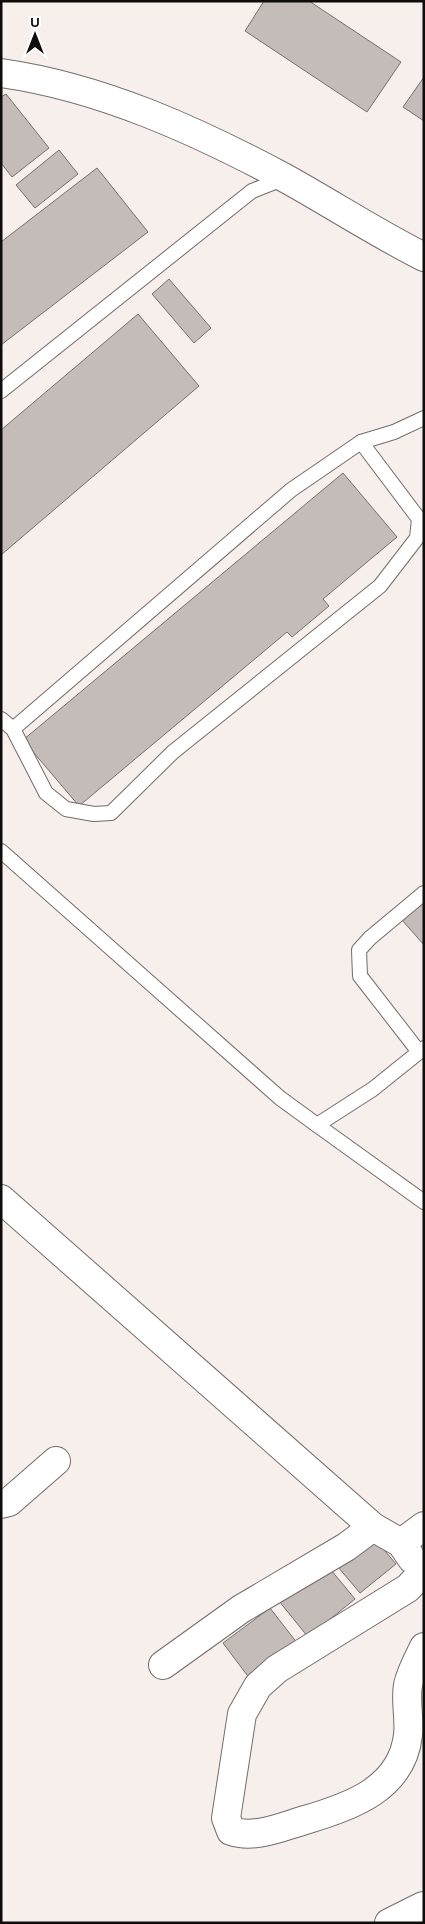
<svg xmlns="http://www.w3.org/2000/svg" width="425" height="1924" viewBox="0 0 425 1924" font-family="Overpass,sans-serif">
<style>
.building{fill:#c3bcb8;stroke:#77716e}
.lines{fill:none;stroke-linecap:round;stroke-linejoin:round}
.service-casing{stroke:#726d69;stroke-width:16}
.minor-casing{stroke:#726d69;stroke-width:30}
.tertiary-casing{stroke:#726d69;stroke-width:30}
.service{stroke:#fff;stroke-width:14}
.minor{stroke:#fff;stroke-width:28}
.tertiary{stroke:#fff;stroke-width:28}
</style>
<rect width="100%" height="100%" fill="#f6efeb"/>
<g class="building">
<path d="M264,1H309L401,62L367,112L245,31Z"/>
<path d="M424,77V121L403,107Z"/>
<path d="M6,94L49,148L12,177L1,163V97Z"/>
<path d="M59,150L78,174L35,208L16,185Z"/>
<path d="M97,168L148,232L1,345V242Z"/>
<path d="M169,279L211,328L194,343L152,294Z"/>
<path d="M138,314L199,386L1,555V430Z"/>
<path d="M343,473L397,537L323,599L329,606L292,637L287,632L79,806L23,740Z"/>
<path d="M424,902V945L402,920Z"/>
<path d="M374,1538L396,1564L360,1593L338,1567Z"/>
<path d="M326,1564L355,1599L308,1637L279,1601Z"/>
<path d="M270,1608L301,1648L253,1683L223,1643Z"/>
</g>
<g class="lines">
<g class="service-casing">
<g id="service">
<path d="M1,391L252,191L285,178"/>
<path d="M1,719L13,729L46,793L66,809L94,814L111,813L173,752L380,586L417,538L419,519L361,442"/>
<path d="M13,729L291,490L361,442L394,432L424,418"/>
<path d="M1,851L280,1098L317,1125L373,1089L424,1048"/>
<path d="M419,1052L360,976L359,950L370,938L424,893"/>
<path d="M317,1125L424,1202"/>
</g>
</g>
<g class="minor-casing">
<g id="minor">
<path d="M1,1199L373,1527L401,1543"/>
<path d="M1,1504L9,1502L56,1461"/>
<path d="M412,1559L401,1543L424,1526"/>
<path d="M422,1573L408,1588L277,1669L258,1686L242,1714L226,1818L231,1831C255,1839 281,1827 305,1820C350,1807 402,1789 408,1735C410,1719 405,1701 408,1685C411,1672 418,1659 424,1647"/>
<path d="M163,1665L241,1609L346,1547L373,1527"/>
<path d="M389,1923L423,1906"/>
</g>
</g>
<g class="tertiary-casing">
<path id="tertiary" d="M1,73C101,87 197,131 285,178C332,204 376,233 424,257"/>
</g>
<use href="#service" class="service"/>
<use href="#minor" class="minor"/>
<use href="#tertiary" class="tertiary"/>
</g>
<rect width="425" height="1924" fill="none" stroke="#0f0d0c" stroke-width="5"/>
<g transform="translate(35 35)" stroke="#ffffff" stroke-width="4" paint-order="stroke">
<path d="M0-4L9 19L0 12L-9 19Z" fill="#0f0d0c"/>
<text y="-8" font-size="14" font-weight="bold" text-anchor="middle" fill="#0f0d0c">U</text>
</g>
</svg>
